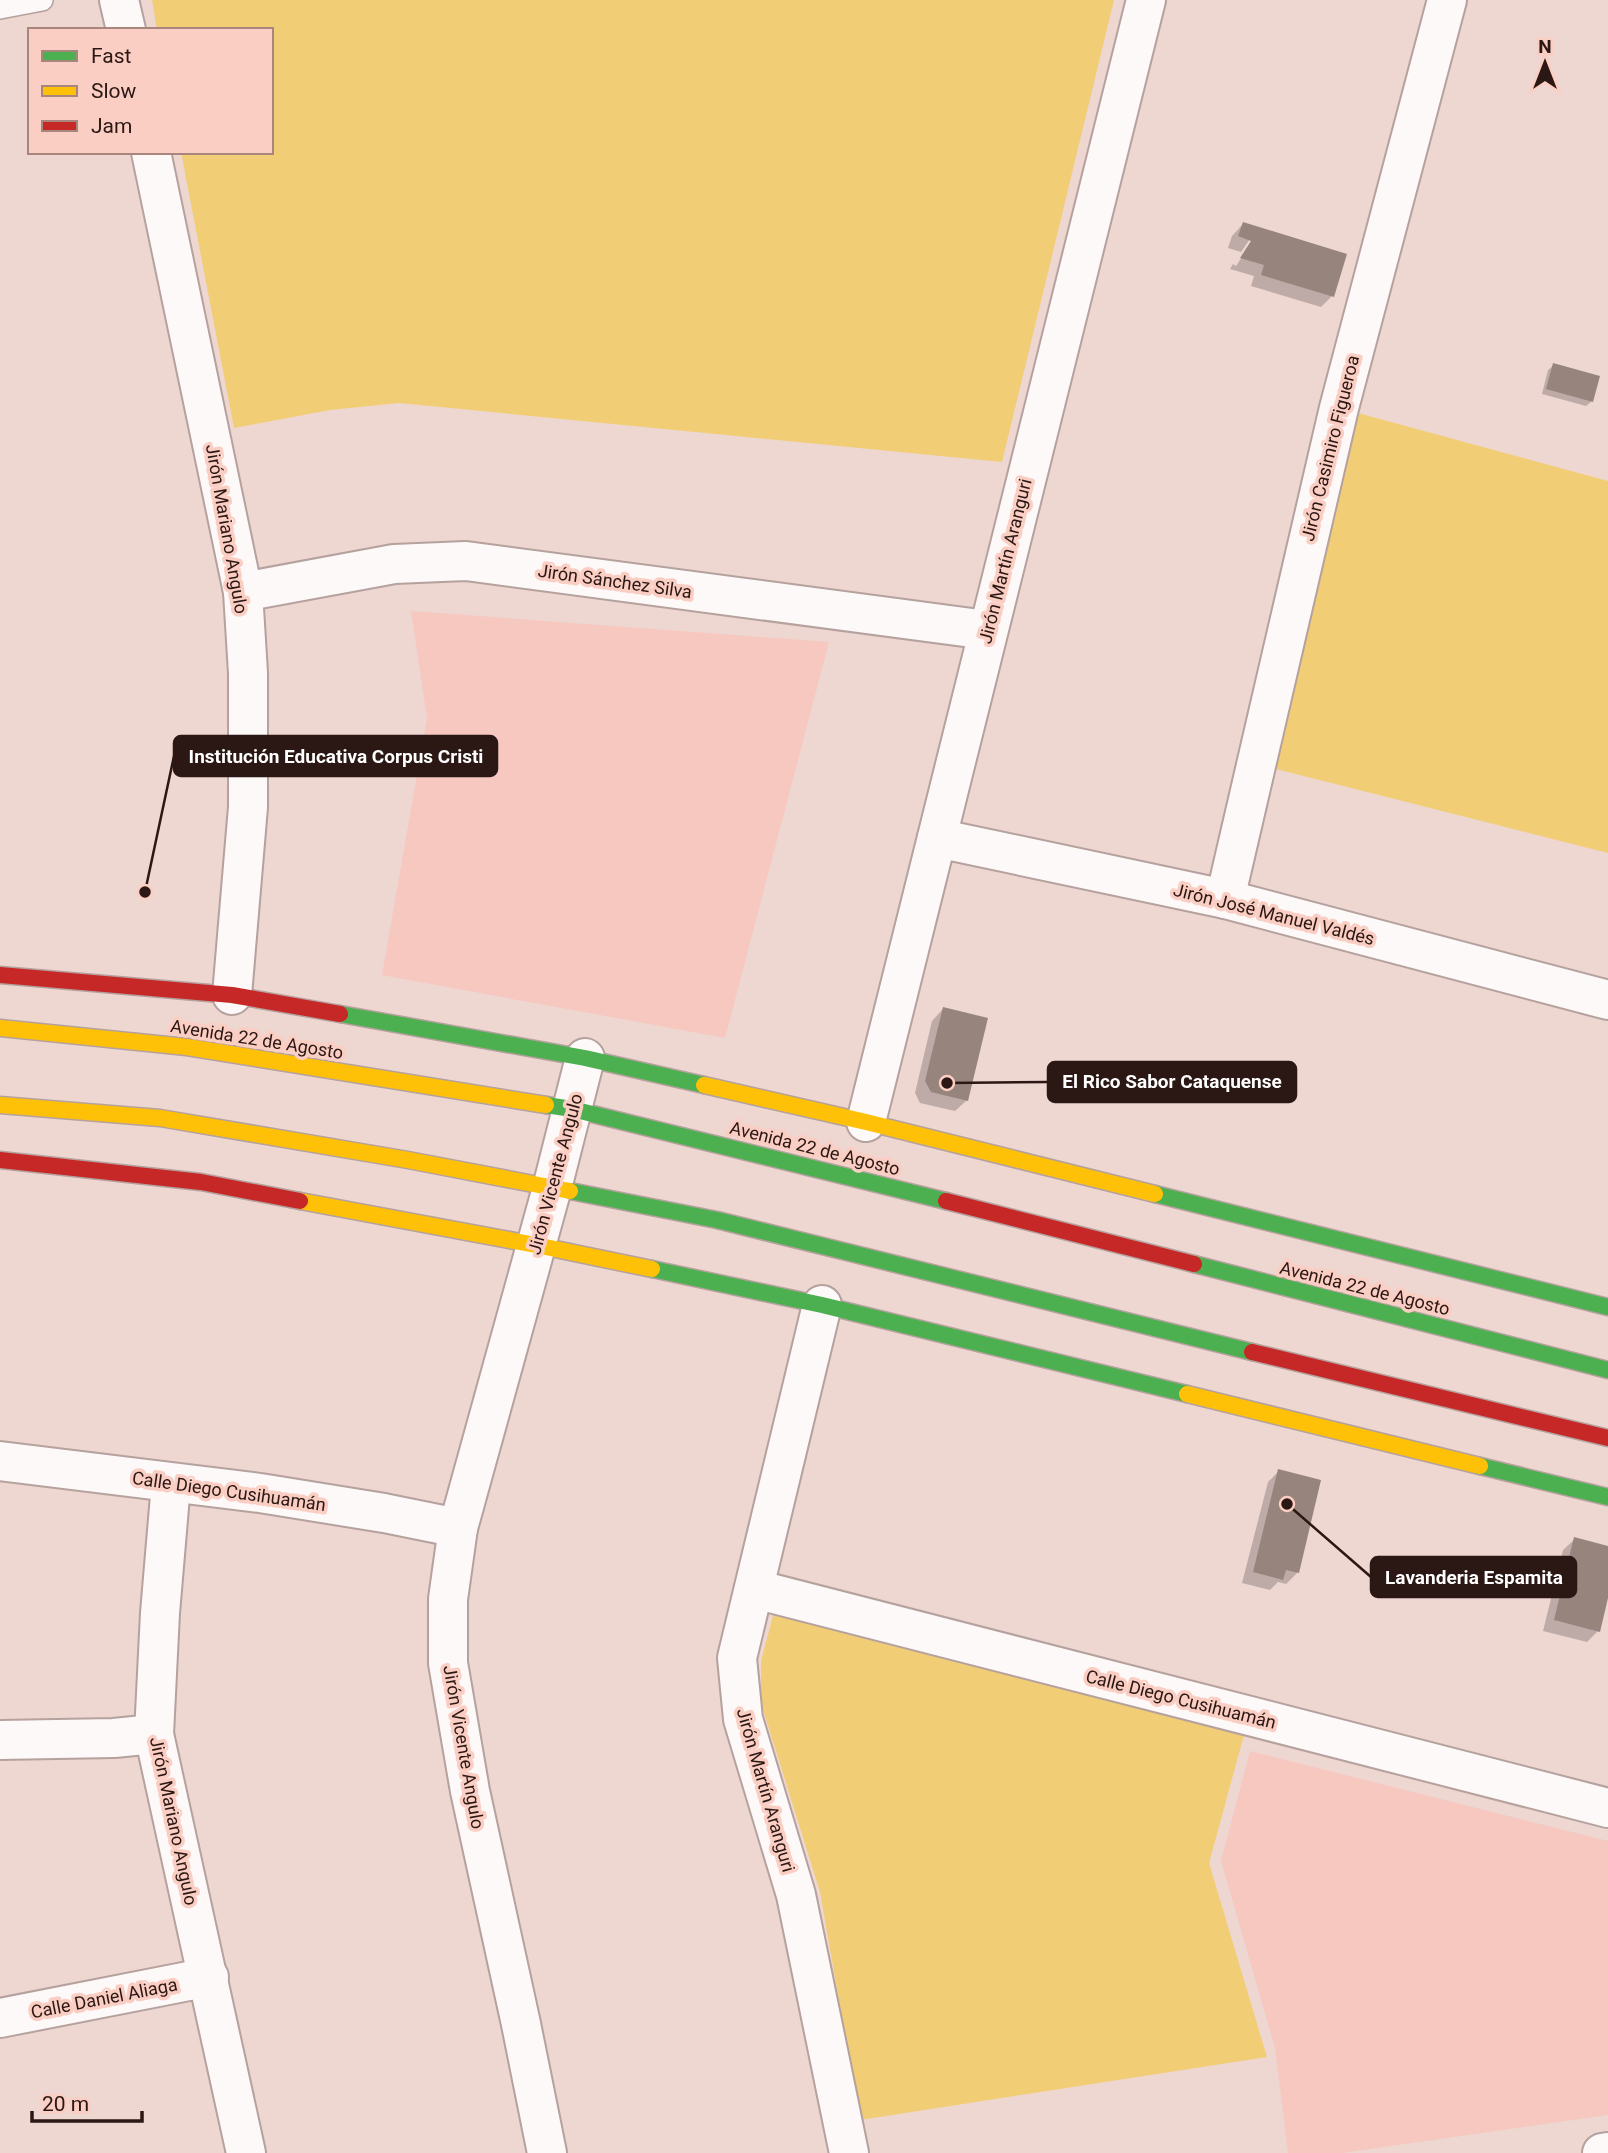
<svg xmlns="http://www.w3.org/2000/svg" width="1608" height="2153" viewBox="0 0 1608 2153" font-family="Roboto,sans-serif">
<style>
.built{fill:#f6c8bf}
.green{fill:#f1ce76}
.shadow{fill:#0003}
.building{fill:#97847d}
.lines{fill:none;stroke-linecap:round;stroke-linejoin:round}
.lane-casing{stroke:#b5a19d;stroke-width:24}
.street-casing{stroke:#b5a19d;stroke-width:42}
.fast-casing{stroke:#b5a19d;stroke-width:19}
.slow-casing{stroke:#b5a19d;stroke-width:19}
.jam-casing{stroke:#b5a19d;stroke-width:19}
.lane{stroke:#fcf9f8;stroke-width:21}
.street{stroke:#fcf9f8;stroke-width:38}
.fast{stroke:#4caf50;stroke-width:16}
.slow{stroke:#ffc107;stroke-width:16}
.jam{stroke:#c62828;stroke-width:16}
.labels{text-anchor:middle;dominant-baseline:central;stroke-width:7;stroke-linejoin:round;paint-order:stroke}
.street-label{font-size:18px;fill:#2b1713;stroke:#fbcec4}
.leader{fill:none;stroke:#2b1713;stroke-width:2.5}
.callout-dot{fill:#2b1713;stroke:#fbcec4;stroke-width:2.5}
.callout{fill:#2b1713;stroke:#2b1713;stroke-width:2.5}
.callout-label{font-size:19px;text-anchor:middle;font-weight:bold;fill:#fff}
</style>
<rect width="100%" height="100%" fill="#eed6d1"/>
<g class="built">
<path d="M411,611L829,642L725,1038L382,975L427,718Z"/>
<path d="M1250,1751L1608,1841V2115L1342,2153H1288L1275,2048L1221,1861Z"/>
</g>
<g class="green">
<path d="M152,0H1114L1002,462L399,403L330,410L234,428L181,152H271V30H157Z"/>
<path d="M1358,413L1608,481V853L1272,768Z"/>
<path d="M774,1612L1244,1735L1209,1863L1267,2057L860,2120L820,1892L761,1703V1661Z"/>
</g>
<g class="shadow">
<path d="M1243,224L1332,296L1321,307L1251,286L1254,276L1230,269L1233,264L1236,266L1254,239H1250L1241,252L1228,248L1232,236Z"/>
<path d="M1554,365L1592,401L1586,406L1542,394L1548,370Z"/>
<path d="M943,1009L967,1100L955,1111L920,1103L915,1093L932,1021Z"/>
<path d="M1279,1471L1297,1573L1286,1584L1278,1582L1270,1590L1242,1583L1268,1482Z"/>
<path d="M1575,1539L1608,1547V1591L1598,1631L1587,1642L1543,1631L1563,1550Z"/>
</g>
<g class="building">
<path d="M1243,222L1347,254L1334,297L1261,275L1264,265L1240,258L1251,241L1238,236Z"/>
<path d="M1553,363L1600,376L1593,402L1546,389Z"/>
<path d="M943,1007L988,1018L968,1101L931,1092L925,1081Z"/>
<path d="M1278,1469L1321,1480L1299,1573L1286,1570L1283,1580L1253,1572Z"/>
<path d="M1574,1537L1608,1546V1598L1600,1632L1554,1620Z"/>
</g>
<g class="lines">
<g class="lane-casing">
<path id="lane" d="M0,8L42,0"/>
</g>
<g class="street-casing">
<g id="street">
<path d="M119,0L126,30"/>
<path d="M151,152L243,592L248,673V807L232,995"/>
<path d="M243,592L394,564L466,561L987,630"/>
<path d="M937,838L1225,899L1608,1000"/>
<path d="M1225,899L1339,408L1447,0"/>
<path d="M866,1122L1146,0"/>
<path d="M822,1305L737,1658L743,1719L796,1895L849,2153"/>
<path d="M0,1461L260,1493L384,1513L458,1528"/>
<path d="M171,1484L160,1613L154,1734L246,2153"/>
<path d="M755,1589L1608,1808"/>
<path d="M0,1740L114,1738L154,1734"/>
<path d="M0,2018L209,1977"/>
<path d="M547,2153L521,2024L470,1791L448,1663V1599L458,1528L552,1188L585,1058"/>
<path d="M1602,2153L1608,2152"/>
</g>
</g>
<g class="fast-casing">
<g id="fast">
<path d="M340,1014L585,1058L704,1085"/>
<path d="M546,1105L572,1109L946,1201"/>
<path d="M570,1191L717,1220L1252,1352"/>
<path d="M1155,1194L1608,1307"/>
<path d="M1194,1264L1608,1370"/>
<path d="M652,1269L822,1305L1187,1394"/>
<path d="M1480,1466L1608,1497"/>
</g>
</g>
<g class="slow-casing">
<g id="slow">
<path d="M0,1028L187,1047L546,1105"/>
<path d="M704,1085L866,1122L1155,1194"/>
<path d="M0,1105L160,1118L408,1160L570,1191"/>
<path d="M300,1201L536,1245L652,1269"/>
<path d="M1187,1394L1480,1466"/>
</g>
</g>
<g class="jam-casing">
<g id="jam">
<path d="M0,975L232,995L340,1014"/>
<path d="M0,1160L201,1182L300,1201"/>
<path d="M946,1201L1194,1264"/>
<path d="M1252,1352L1608,1438"/>
</g>
</g>
<use href="#lane" class="lane"/>
<use href="#street" class="street"/>
<use href="#fast" class="fast"/>
<use href="#slow" class="slow"/>
<use href="#jam" class="jam"/>
</g>
<g class="labels">
<g class="street-label">
<text transform="translate(1330 448) rotate(-76)">Jirón Casimiro Figueroa</text>
<text transform="translate(227 529) rotate(80)">Jirón Mariano Angulo</text>
<text transform="translate(1005 561) rotate(-76)">Jirón Martín Aranguri</text>
<text transform="translate(615 581) rotate(8)">Jirón Sánchez Silva</text>
<text transform="translate(1274 914) rotate(14)">Jirón José Manuel Valdés</text>
<text transform="translate(257 1039) rotate(9)">Avenida 22 de Agosto</text>
<text transform="translate(815 1148) rotate(14)">Avenida 22 de Agosto</text>
<text transform="translate(555 1174) rotate(-75)">Jirón Vicente Angulo</text>
<text transform="translate(1365 1288) rotate(14)">Avenida 22 de Agosto</text>
<text transform="translate(229 1491) rotate(8)">Calle Diego Cusihuamán</text>
<text transform="translate(1181 1699) rotate(14)">Calle Diego Cusihuamán</text>
<text transform="translate(464 1747) rotate(80)">Jirón Vicente Angulo</text>
<text transform="translate(766 1790) rotate(74)">Jirón Martín Aranguri</text>
<text transform="translate(174 1821) rotate(78)">Jirón Mariano Angulo</text>
<text transform="translate(104 1998) rotate(-11)">Calle Daniel Aliaga</text>
</g>
</g>
<path class="leader" d="M145 892L174 756M947 1083L1048 1082M1287 1504L1371 1577"/>
<g class="callout-dot">
<circle cx="145" cy="892" r="7"/>
<circle cx="947" cy="1083" r="7"/>
<circle cx="1287" cy="1504" r="7"/>
</g>
<g class="callout">
<rect x="174" y="736" width="323" height="40" rx="7"/>
<rect x="1048" y="1062" width="248" height="40" rx="7"/>
<rect x="1371" y="1557" width="205" height="40" rx="7"/>
</g>
<g class="callout-label">
<text x="336" y="763">Institución Educativa Corpus Cristi</text>
<text x="1172" y="1088">El Rico Sabor Cataquense</text>
<text x="1474" y="1584">Lavanderia Espamita</text>
</g>
<rect x="28" y="28" width="245" height="126" fill="#fbcec4" stroke="#a8857d" stroke-width="2"/>
<rect x="42" y="51" width="35" height="10" fill="#4caf50" stroke="#a8857d" stroke-width="2"/>
<text x="91" y="63" font-size="21" fill="#2b1713">Fast</text>
<rect x="42" y="86" width="35" height="10" fill="#ffc107" stroke="#a8857d" stroke-width="2"/>
<text x="91" y="98" font-size="21" fill="#2b1713">Slow</text>
<rect x="42" y="121" width="35" height="10" fill="#c62828" stroke="#a8857d" stroke-width="2"/>
<text x="91" y="133" font-size="21" fill="#2b1713">Jam</text>
<g transform="translate(1545 63)" stroke="#fbcec4" stroke-width="5" paint-order="stroke">
<path d="M0-5L12 26L0 18L-12 26Z" fill="#2b1713"/>
<text y="-10" font-size="19" font-weight="bold" text-anchor="middle" fill="#2b1713">N</text>
</g>
<path d="M32 2111v10h110v-10" fill="none" stroke="#2b1713" stroke-width="3.5"/>
<text x="42" y="2111" font-size="21" fill="#2b1713" stroke="#fbcec4" stroke-width="5" paint-order="stroke">20 m</text>
</svg>
